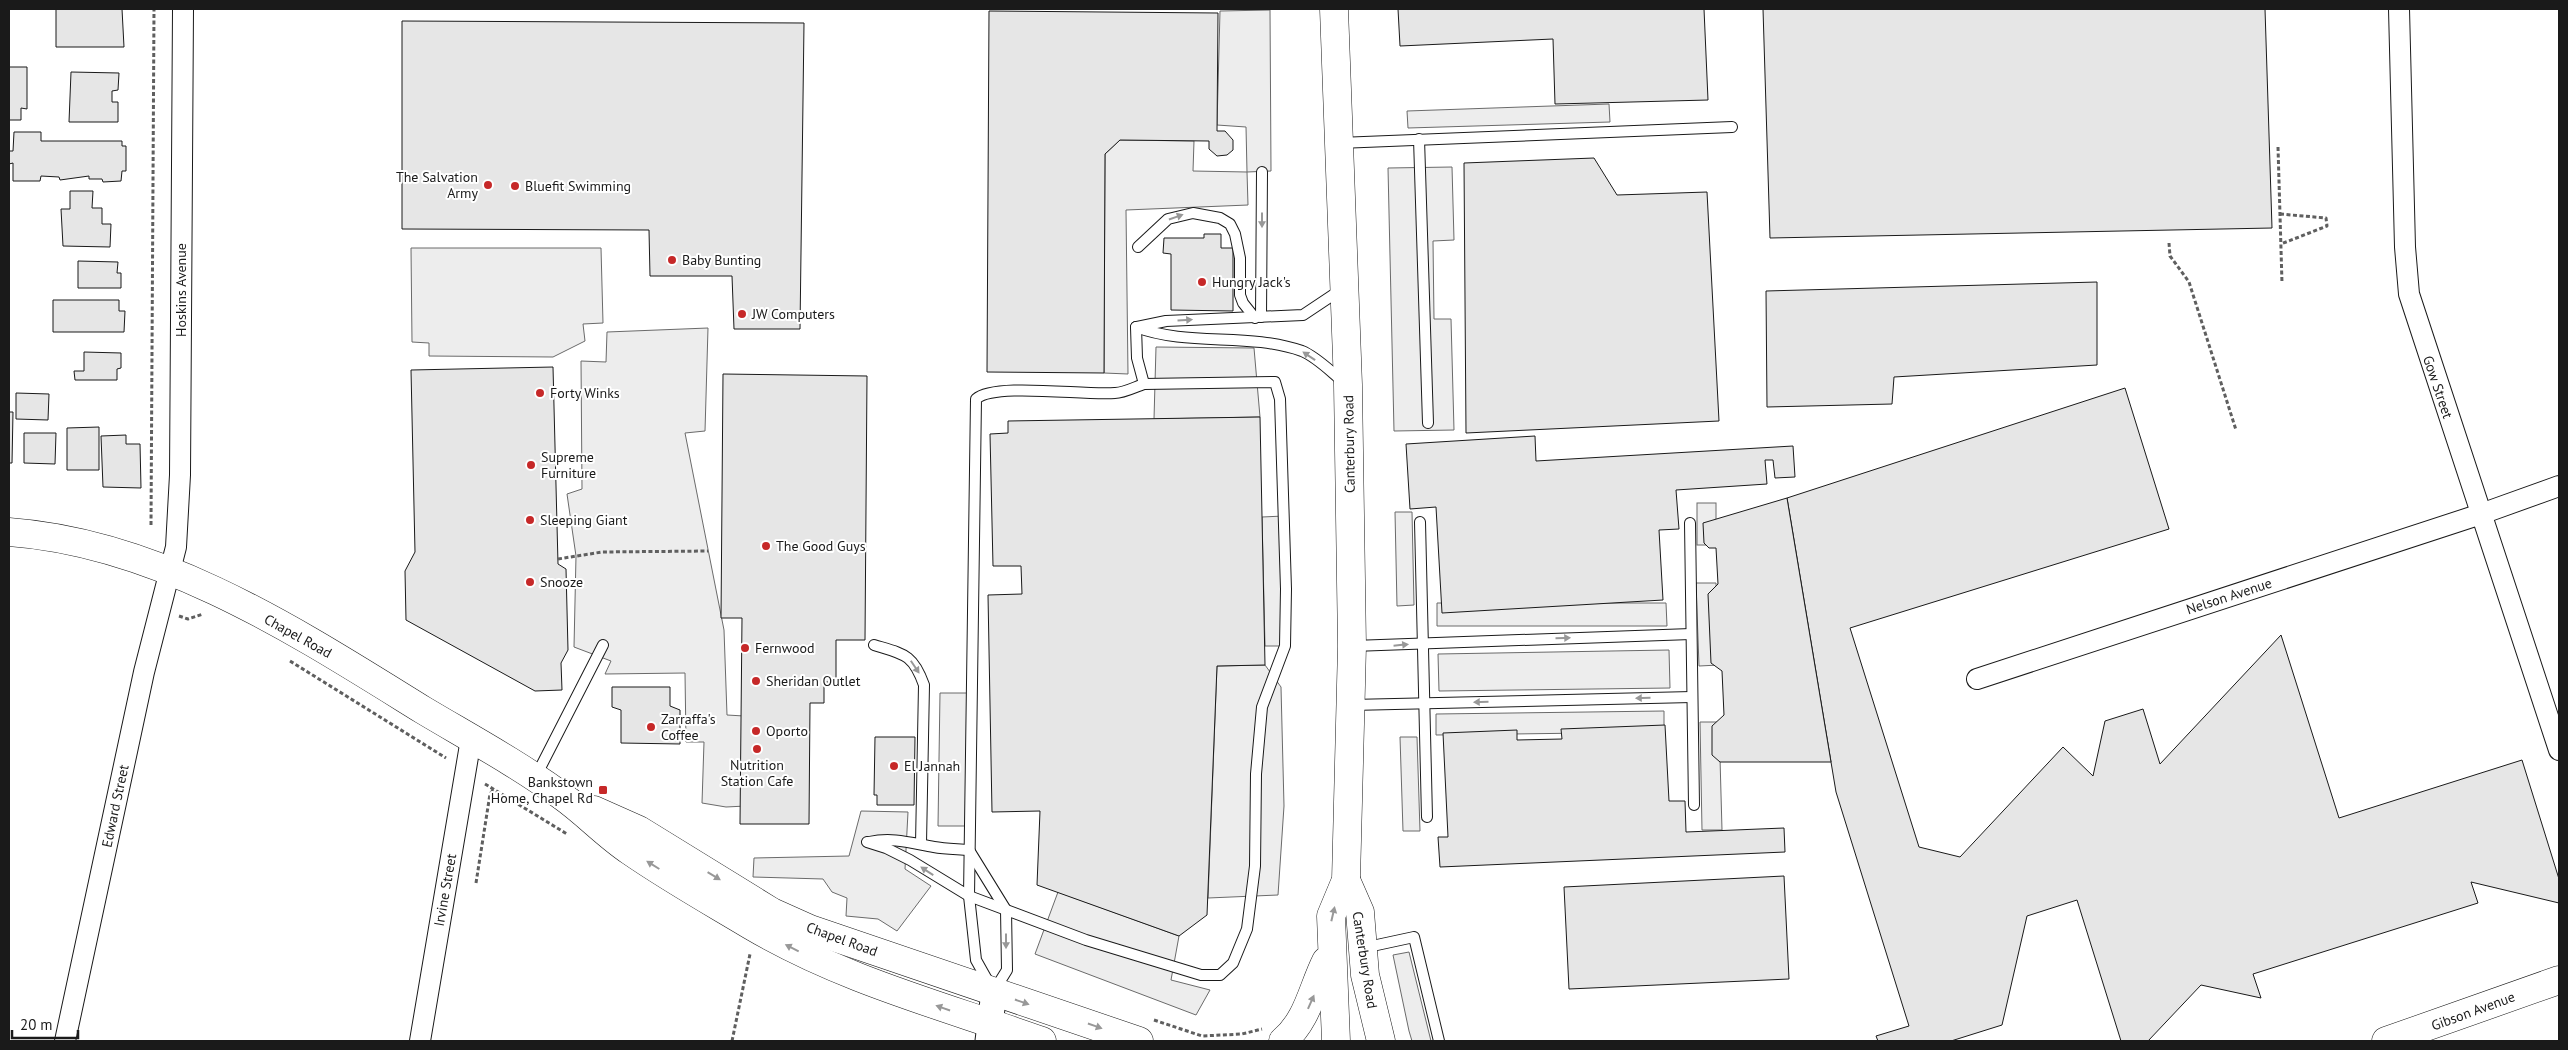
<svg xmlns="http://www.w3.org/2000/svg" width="2568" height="1050" viewBox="0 0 2568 1050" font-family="'PT Sans',sans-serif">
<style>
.parking{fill:#ededed;stroke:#6a6a6a}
.building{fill:#e6e6e6;stroke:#1a1a1a}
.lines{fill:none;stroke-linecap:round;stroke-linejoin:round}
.service-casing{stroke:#1a1a1a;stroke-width:12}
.minor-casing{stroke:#1a1a1a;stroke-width:22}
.tertiary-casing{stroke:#1a1a1a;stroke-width:27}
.secondary-casing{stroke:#1a1a1a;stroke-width:29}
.trunk-casing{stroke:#1a1a1a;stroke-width:29}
.path{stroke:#5f5f5f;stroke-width:3;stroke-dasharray:4 2.5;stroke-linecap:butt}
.service{stroke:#fff;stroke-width:10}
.minor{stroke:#fff;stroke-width:20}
.tertiary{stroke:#fff;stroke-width:25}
.secondary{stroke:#fff;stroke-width:28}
.trunk{stroke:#fff;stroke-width:28}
.oneway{fill:#989898}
.poi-dot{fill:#c62828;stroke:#fff;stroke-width:2}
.labels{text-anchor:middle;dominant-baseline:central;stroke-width:4;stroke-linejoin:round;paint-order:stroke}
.poi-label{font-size:14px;fill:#1a1a1a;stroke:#fff;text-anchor:start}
.street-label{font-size:14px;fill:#1a1a1a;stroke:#fff}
</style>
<rect width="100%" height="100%" fill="#fff"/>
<g class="parking">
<path d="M1270,10L1271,171L1247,172L1248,205L1126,210L1128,374L1104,373L1105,154L1120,140L1194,141L1193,171L1247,172L1246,127L1217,125L1220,11Z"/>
<path d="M1609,104L1610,122L1408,128L1407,111Z"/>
<path d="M1452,167L1454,240L1433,241L1434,319H1451L1454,430L1394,431L1388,168Z"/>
<path d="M411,248H601L603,323L583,324L585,341L553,357L429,356V343L412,342Z"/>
<path d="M708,328L705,431L685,433L724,630L727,715L744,716L746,806L726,807L702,803L704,742H686L685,673L605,674L611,661L574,647L576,556L567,494L582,489L581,361L606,362L607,332Z"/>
<path d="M1156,347L1254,348L1260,417L1154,419Z"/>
<rect x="1697" y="503" width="19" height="42"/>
<path d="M1395,512H1412L1414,605L1397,606Z"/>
<path d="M1284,516L1285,646H1265L1262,517Z"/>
<path d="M1696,583H1716L1719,665L1699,666Z"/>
<path d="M1437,603H1666L1667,626H1437Z"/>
<path d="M1669,650L1670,688L1439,691L1438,654Z"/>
<path d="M1265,665L1281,687L1284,806L1278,895L1208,898L1217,666Z"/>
<path d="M940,693H971L968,826H938Z"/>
<path d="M1664,711V732L1436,735V714Z"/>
<path d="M1700,722H1719L1722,830H1702Z"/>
<path d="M1400,737H1417L1420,831H1403Z"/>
<path d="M861,811L908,812L905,869L931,886L897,931L878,919L846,916L847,898L832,892L823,879L753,877L754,858L849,856Z"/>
<path d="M1058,892L1179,936L1171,980L1210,990L1196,1015L1035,954Z"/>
<path d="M1409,952L1431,1041H1412L1409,1031L1393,955Z"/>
</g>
<g class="building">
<path d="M56,9H122L124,47H56Z"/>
<path d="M1398,9H1704L1708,100L1555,104L1553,39L1400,46Z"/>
<path d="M1763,9H2265L2272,228L1770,238Z"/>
<path d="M989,11L1218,13L1217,131H1225L1233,140V150L1227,155L1217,156L1209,149V141L1120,140L1105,154L1104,373L987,372Z"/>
<path d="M402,21L804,23L800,329H734L732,276H650L649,230L402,229Z"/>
<path d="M9,67H27V109L21,108V120H9Z"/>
<path d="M71,72L119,73L118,90L112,91V102H118V122H69Z"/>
<path d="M14,132H41V141H122V146H126V171H122L121,181L103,182L102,179H89V176L60,180L59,177L41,176L40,181H13V163L9,164V151H13Z"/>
<path d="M1594,158L1617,195L1707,192L1719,421L1466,433L1464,163Z"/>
<path d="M70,191H93L92,208H102V224H111L110,247L63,246L61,209H70Z"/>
<path d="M1204,234H1221V248H1233V311L1171,310V254L1163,253L1164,238H1204Z"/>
<path d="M78,261L118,262L117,273H121V288H78Z"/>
<path d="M2097,282V365L1894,377L1892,404L1767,407L1766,291Z"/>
<path d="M53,300H119V311H125L124,332H53Z"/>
<path d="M84,352L121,353V368L117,369V380H75L74,371H84Z"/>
<path d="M553,367L558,564L566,569L568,650L561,663L562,690L535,691L406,620L405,571L415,552L411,370Z"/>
<path d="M723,374L867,376L865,640H836V682H824V703H810L809,824H740L742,618H721Z"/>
<path d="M2125,388L2169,529L1850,628L1919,847L1960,857L2063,747L2093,776L2105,721L2143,709L2160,764L2281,635L2339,818L2522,760L2559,879V903L2471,882L2478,903L2253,974L2261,998L2201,985L2148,1041H2121L2077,900L2027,916L2002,1025L1951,1041H1878L1876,1036L1909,1026L1836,792L1787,498Z"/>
<path d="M16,393L49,394L48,420L16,419Z"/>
<path d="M9,412H13L12,463H9Z"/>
<path d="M1260,417L1265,665L1217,666L1207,915L1179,936L1037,885L1040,811L992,812L988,595L1022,594L1021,566H993L990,434L1008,433V421Z"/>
<path d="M99,427V470H67V428Z"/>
<path d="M24,433H56L55,464L24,463Z"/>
<path d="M126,435V444H140L141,488L103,487L101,436Z"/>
<path d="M1535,436L1536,461L1793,446L1795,477L1775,478L1773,460H1765L1767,484L1676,490L1679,529L1659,530L1663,600L1442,613L1436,507L1410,509L1406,444Z"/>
<path d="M1787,498L1831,762H1720L1712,755V726L1724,715L1722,671L1711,663L1708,594L1718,584L1716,548H1709L1704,543L1703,523Z"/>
<path d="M612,687H670V706L680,710V744L621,743V710L612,707Z"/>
<path d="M1665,725L1669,801H1685L1686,832L1784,828L1785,852L1440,867L1438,837H1448L1443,733L1517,730V740L1562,739L1561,729Z"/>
<path d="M875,737H915L914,805H877V795H874Z"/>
<path d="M1784,876L1789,979L1569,989L1564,887Z"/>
</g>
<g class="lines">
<g class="service-casing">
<g id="service">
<path d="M1419,139L1428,423"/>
<path d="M1339,143L1732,127"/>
<path d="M1138,247L1168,219L1193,213L1220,218L1230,224L1235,234L1240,258V295L1243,303L1255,318"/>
<path d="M1261,317L1262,172"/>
<path d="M1136,327C1189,347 1248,332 1302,351C1317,357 1332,373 1345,383"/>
<path d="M1137,327L1166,321L1303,315L1342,289"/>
<path d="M1420,522L1427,817"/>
<path d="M1690,523L1694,805"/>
<path d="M874,645C904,654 913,654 924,685L921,844"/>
<path d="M1353,646L1691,634"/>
<path d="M1351,705L1692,697"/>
<path d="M535,778L603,645"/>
<path d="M867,842L886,848L910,860L969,896L1086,940L1201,975H1220L1233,963L1247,929L1255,866L1256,774L1262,707L1285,646L1286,589L1280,399L1275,382L1144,384L1137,358L1136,327"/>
<path d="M869,842C893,837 911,843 934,847C945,849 958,849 969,850"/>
<path d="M969,850L1006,910L1007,970L994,991"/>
<path d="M1363,948L1414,937L1439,1041"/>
<path d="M990,985L976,960L969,896L976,399C995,382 1086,396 1115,393C1124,393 1135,387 1144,384"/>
</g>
</g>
<g class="minor-casing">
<g id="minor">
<path d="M2399,9L2405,247L2409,294L2559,750"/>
<path d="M1977,679L2481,514L2559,486"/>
<path d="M65,1041L144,672L176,547L180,475L183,9"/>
<path d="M420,1041L471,739"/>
</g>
</g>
<g class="tertiary-casing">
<path id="tertiary" d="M988,1041L994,992"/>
</g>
<g class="secondary-casing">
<g id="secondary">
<path d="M9,532C161,543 297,632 423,710C470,738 518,764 562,796C586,813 606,835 630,851C669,878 710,901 750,925C843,980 941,1005 1042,1041"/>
<path d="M594,810L639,830L772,912L810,929L1139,1041"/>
<path d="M2386,1041L2559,980"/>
</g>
</g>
<g class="trunk-casing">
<g id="trunk">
<path d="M1334,9L1348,385L1352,646L1346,880L1331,916L1336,1041"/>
<path d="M1346,880L1360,912L1365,975L1381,1041"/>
<path d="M1283,1041C1308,1020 1312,989 1326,961"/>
</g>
</g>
<g class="path">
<path d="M2278,147L2282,283"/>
<path d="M2280,214L2326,218L2327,226L2281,244"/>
<path d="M2169,243L2170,256L2189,282L2236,430"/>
<path d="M151,525L154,9"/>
<path d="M558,559L602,552L708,551"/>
<path d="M179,616L188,619L203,614"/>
<path d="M290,661L446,758"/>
<path d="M485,784L567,834"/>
<path d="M476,883L490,794L494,789"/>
<path d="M1154,1020L1202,1036L1242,1034L1262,1029"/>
<path d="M732,1041L750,954"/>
</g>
<use href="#service" class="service"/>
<use href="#minor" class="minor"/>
<use href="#tertiary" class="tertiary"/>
<use href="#secondary" class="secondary"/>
<use href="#trunk" class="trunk"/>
</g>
<defs><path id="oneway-solid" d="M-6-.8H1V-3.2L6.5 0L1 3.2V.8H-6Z" transform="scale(1.25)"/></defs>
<g class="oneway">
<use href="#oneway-solid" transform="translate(1176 217) rotate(-19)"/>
<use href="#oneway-solid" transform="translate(1262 220) rotate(90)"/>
<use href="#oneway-solid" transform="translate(1185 320) rotate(-4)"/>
<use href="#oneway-solid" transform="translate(1309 356) rotate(-146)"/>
<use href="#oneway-solid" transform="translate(1563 638) rotate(-2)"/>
<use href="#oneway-solid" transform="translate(1401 645) rotate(-6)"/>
<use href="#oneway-solid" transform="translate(915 667) rotate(56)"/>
<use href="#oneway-solid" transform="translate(1643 698) rotate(179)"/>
<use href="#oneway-solid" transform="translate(1481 702) rotate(179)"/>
<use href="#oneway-solid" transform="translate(653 865) rotate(-148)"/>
<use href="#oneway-solid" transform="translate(927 871) rotate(-147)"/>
<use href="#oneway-solid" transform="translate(714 876) rotate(31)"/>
<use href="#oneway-solid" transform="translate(1333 914) rotate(-77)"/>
<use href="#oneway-solid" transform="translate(1006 941) rotate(90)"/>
<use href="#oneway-solid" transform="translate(792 948) rotate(-153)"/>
<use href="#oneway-solid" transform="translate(1022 1002) rotate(19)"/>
<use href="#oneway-solid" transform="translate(1311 1002) rotate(-66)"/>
<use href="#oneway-solid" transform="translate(943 1008) rotate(-161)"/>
<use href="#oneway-solid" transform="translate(1095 1026) rotate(19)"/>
</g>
<g class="poi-dot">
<circle cx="488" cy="185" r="5"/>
<circle cx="515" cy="186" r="5"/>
<circle cx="672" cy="260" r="5"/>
<circle cx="1202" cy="282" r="5"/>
<circle cx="742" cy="314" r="5"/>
<circle cx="540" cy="393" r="5"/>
<circle cx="531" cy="465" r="5"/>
<circle cx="530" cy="520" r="5"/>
<circle cx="766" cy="546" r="5"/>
<circle cx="530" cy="582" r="5"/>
<circle cx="745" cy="648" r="5"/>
<circle cx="756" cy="681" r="5"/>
<circle cx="651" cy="727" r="5"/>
<circle cx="756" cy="731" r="5"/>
<circle cx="757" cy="749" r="5"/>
<circle cx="894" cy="766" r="5"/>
<rect x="598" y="785" width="10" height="10" rx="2.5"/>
</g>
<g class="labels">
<g class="poi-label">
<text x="478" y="177" text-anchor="end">The Salvation<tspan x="478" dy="16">Army</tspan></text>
<text x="525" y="186">Bluefit Swimming</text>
<text x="682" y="260">Baby Bunting</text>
<text x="1212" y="282">Hungry Jack's</text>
<text x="752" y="314">JW Computers</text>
<text x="550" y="393">Forty Winks</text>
<text x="541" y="457">Supreme<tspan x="541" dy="16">Furniture</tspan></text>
<text x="540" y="520">Sleeping Giant</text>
<text x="776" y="546">The Good Guys</text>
<text x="540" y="582">Snooze</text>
<text x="755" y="648">Fernwood</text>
<text x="766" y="681">Sheridan Outlet</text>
<text x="661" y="719">Zarraffa's<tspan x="661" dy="16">Coffee</tspan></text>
<text x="766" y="731">Oporto</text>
<text x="757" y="765" text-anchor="middle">Nutrition<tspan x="757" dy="16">Station Cafe</tspan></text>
<text x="904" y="766">El Jannah</text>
<text x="593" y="782" text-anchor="end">Bankstown<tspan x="593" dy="16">Home, Chapel Rd</tspan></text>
</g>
<g class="street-label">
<text transform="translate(181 290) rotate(-90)">Hoskins Avenue</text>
<text transform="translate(2438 387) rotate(71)">Gow Street</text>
<text transform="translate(1349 444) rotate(-91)">Canterbury Road</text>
<text transform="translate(2229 596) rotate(-18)">Nelson Avenue</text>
<text transform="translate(298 636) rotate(29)">Chapel Road</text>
<text transform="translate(115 806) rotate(-78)">Edward Street</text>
<text transform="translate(445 890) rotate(-80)">Irvine Street</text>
<text transform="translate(842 939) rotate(20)">Chapel Road</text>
<text transform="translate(1365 960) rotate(81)">Canterbury Road</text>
<text transform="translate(2473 1011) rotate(-20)">Gibson Avenue</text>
</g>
</g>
<rect width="2568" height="1050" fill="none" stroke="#1a1a1a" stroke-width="20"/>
<path d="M12 1030v8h66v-8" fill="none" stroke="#1a1a1a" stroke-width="2.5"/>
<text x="20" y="1030" font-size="15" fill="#1a1a1a" stroke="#ffffff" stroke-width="4" paint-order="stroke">20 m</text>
</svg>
